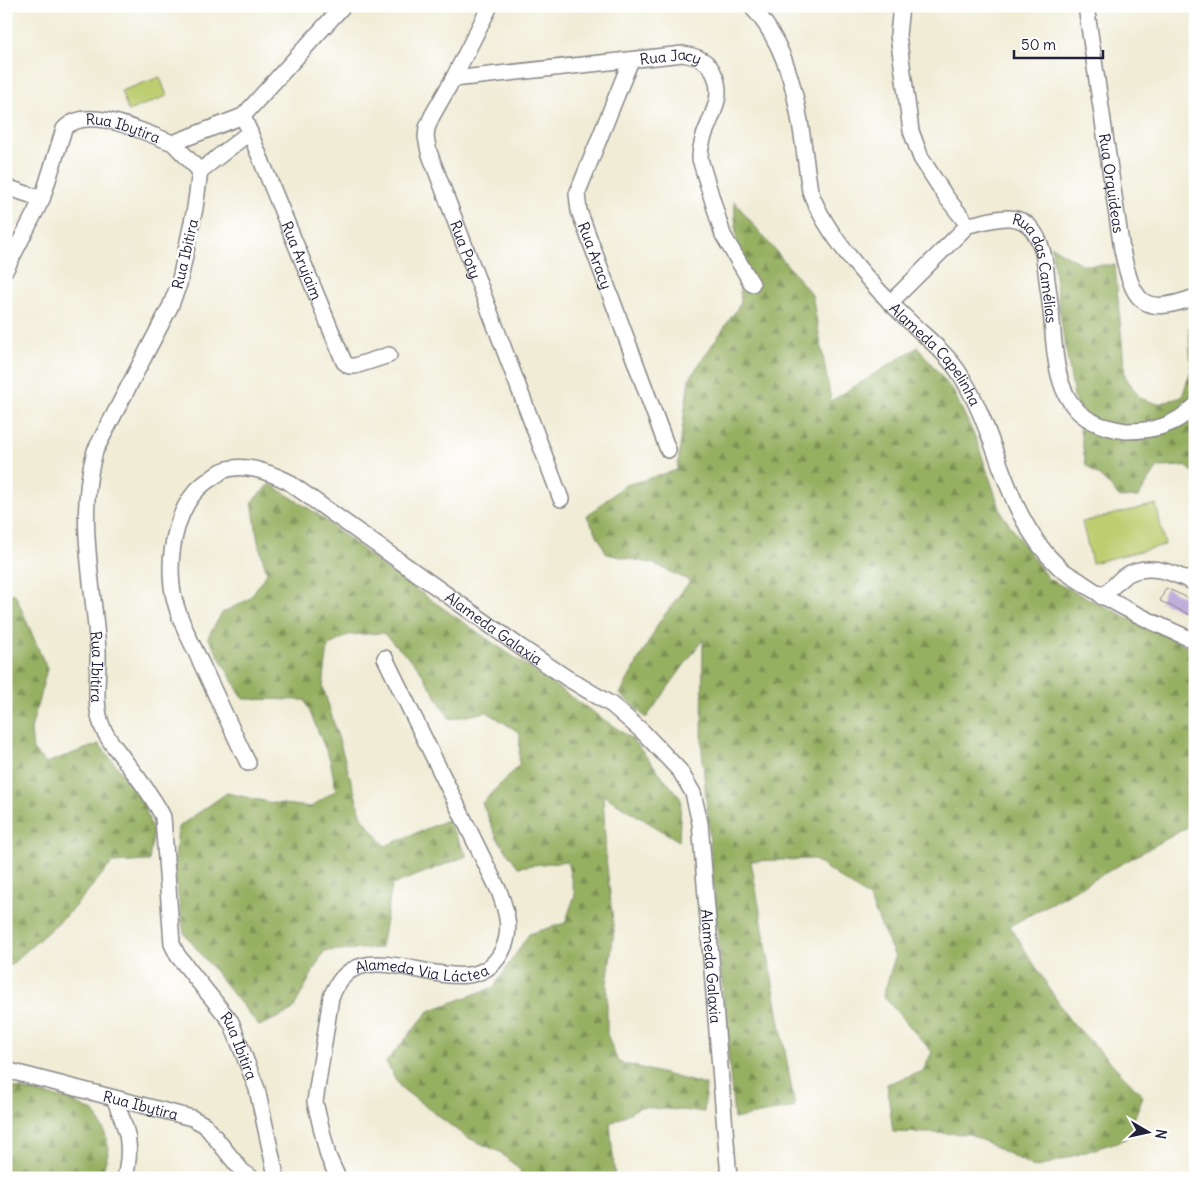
<svg xmlns="http://www.w3.org/2000/svg" width="1201" height="1184" viewBox="0 0 1201 1184" font-family="Delius,sans-serif">
<style>
.forest{fill:url(#forest-firs);stroke:#5c694e}
.park{fill:#bdcd70;stroke:#707856}
.building{fill:#c1aedc}
.lines{fill:none;stroke-linecap:round;stroke-linejoin:round}
.minor-casing{stroke:#898788;stroke-width:18}
.minor{stroke:#fff;stroke-width:15}
.labels{text-anchor:middle;dominant-baseline:central;stroke-width:5;stroke-linejoin:round;paint-order:stroke}
.street-label{font-size:15px;fill:#22223b;stroke:#fff}
</style>
<defs>
<pattern id="forest-firs" width="22" height="20" patternUnits="userSpaceOnUse" patternTransform="scale(1.25)"><rect width="22" height="20" fill="#96b062"/><path d="M5 1l3.5 6h-7zM16 11l3.5 6h-7z" fill="#7a8f52"/></pattern>
</defs>
<rect width="100%" height="100%" fill="#fff"/>
<filter id="ink" filterUnits="userSpaceOnUse"><feTurbulence type="fractalNoise" baseFrequency=".02" numOctaves="2"/><feDisplacementMap in="SourceGraphic" scale="10" xChannelSelector="R" yChannelSelector="G"/><feConvolveMatrix kernelMatrix="1 2 1 2 8 2 1 2 1" color-interpolation-filters="sRGB"/></filter>
<filter id="wash" filterUnits="userSpaceOnUse"><feTurbulence type="fractalNoise" baseFrequency=".0096" numOctaves="4" result="noise"/><feDisplacementMap in="SourceGraphic" scale="20" xChannelSelector="R" yChannelSelector="G"/><feGaussianBlur stdDeviation="1.12" result="paint"/><feColorMatrix in="noise" values="0 0 0 0 0 0 0 0 0 0 0 0 0 0 0 0 0 1.4 0 .05"/><feComposite in="paint" operator="in"/></filter>
<g filter="url(#wash)">
<rect width="100%" height="100%" fill="#f0ecd6"/>
<g class="forest">
<path d="M734,201L812,295L831,401L918,347L953,391L976,439L1002,514L1048,579L1195,650V823L1010,926L1068,1018L1143,1096L1126,1139L1036,1168L970,1134L893,1132L887,1084L923,1071L932,1052L883,996L895,957L869,898L813,859L751,861L795,1107L734,1119L702,752L703,639L646,718L620,694L660,621L690,581L654,564L607,554L587,516L623,486L677,470L689,379L741,303Z"/>
<path d="M1051,246L1083,265H1115L1125,376L1140,398L1158,404L1182,397L1191,370L1189,327L1195,331V474L1186,466L1158,467L1138,497L1120,498L1105,481L1086,465L1062,327Z"/>
<path d="M270,484L316,513L385,568L632,739L681,799L679,841L603,795L606,858L614,931L607,984V1034L618,1062L706,1085L704,1112L640,1107L610,1124L615,1178H519L521,1171L500,1152L466,1137L400,1087L386,1062L429,1011L494,987L529,934L565,923L575,895L567,861L518,867L497,838L482,803L519,765L520,733L487,712L450,719L418,667L383,633L348,635L328,646L323,687L362,817L385,846L447,820L467,856L392,885L381,948L324,951L292,1011L259,1026L184,933L174,871L178,827L227,793L273,803L311,807L336,790L330,760L305,700L243,699L208,637L222,613L249,599L267,573L258,542L252,501Z"/>
<path d="M6,594H15L47,669L31,729L33,750L46,763L99,744L142,798L153,833L149,861L112,863L70,912L6,969Z"/>
<path d="M6,1086L66,1099L94,1112L104,1130L109,1149L101,1178H6Z"/>
</g>
<g class="park">
<path d="M160,77L167,96L128,111L121,91Z"/>
<path d="M1156,504L1165,545L1092,563L1082,522Z"/>
</g>
<g id="blocks">
<path class="building" d="M1166,588L1195,601V617L1160,601Z"/>
</g>
</g>
<g filter="url(#ink)">
<use href="#blocks" fill-opacity="0" stroke="#898788" stroke-width="1"/>
<g class="lines">
<g class="minor-casing">
<g id="minor">
<path id="s1" d="M490,6L453,79L432,116L427,128L426,137L429,152L561,499"/>
<path id="s2" d="M751,6C798,56 800,128 810,191C827,237 875,289 910,322C927,338 945,352 958,371C999,432 1003,516 1059,567C1065,573 1074,577 1081,582C1116,606 1156,624 1195,641"/>
<path id="s3" d="M901,6L898,35L911,131L921,158L946,197L968,225C987,222 1015,210 1030,227C1043,241 1045,262 1047,280C1049,294 1051,308 1052,322C1056,365 1057,414 1107,427C1114,429 1119,430 1126,431C1154,431 1174,426 1195,406"/>
<path id="s4" d="M1086,6L1122,250C1133,300 1140,318 1195,297"/>
<path id="s5" d="M631,60L577,194L579,211L668,450"/>
<path id="s6" d="M453,79L683,54C694,56 706,59 712,70C731,102 699,126 700,159L723,235L752,284"/>
<path id="s7" d="M243,116L344,362L349,366H355L389,355"/>
<path id="s8" d="M173,143L200,171L195,208L179,284L170,307L95,451C76,518 94,584 98,651C99,675 93,702 102,726C106,737 113,745 120,754C135,775 152,794 163,817L172,944L178,956L231,1022L257,1089L275,1171L273,1178"/>
<path d="M200,171L250,132"/>
<path d="M6,187L42,199"/>
<path id="s9" d="M6,269L42,199L64,129C87,103 145,133 173,143L243,116L343,6"/>
<path d="M890,303L968,225"/>
<path d="M1102,597C1109,591 1116,583 1123,577C1146,561 1172,572 1195,583"/>
<path id="s10" d="M248,763C232,730 217,697 201,663C190,639 175,613 172,586C168,551 177,503 206,482C211,479 217,474 222,471C243,462 268,472 287,481L519,646L567,678L612,705L642,731L680,771L693,793L700,823L729,1178"/>
<path id="s11" d="M6,1070L192,1118L205,1125L242,1171L252,1178"/>
<path d="M114,1098C127,1130 133,1143 125,1178"/>
<path id="s12" d="M338,1178L328,1156L315,1102L331,997C337,983 345,970 362,966C403,954 474,1002 501,953C513,932 507,912 499,891L385,658"/>
</g>
</g>
<use href="#minor" class="minor"/>
</g>
</g>
<g class="labels">
<g class="street-label">
<text stroke="none"><textPath href="#s6" startOffset="219">Rua Jacy</textPath></text>
<text stroke="none"><textPath href="#s9" startOffset="215">Rua Ibytira</textPath></text>
<text stroke="none"><textPath href="#s4" startOffset="179">Rua Orquideas</textPath></text>
<text stroke="none"><textPath href="#s1" startOffset="266">Rua Poty</textPath></text>
<text transform="translate(185 254) rotate(-77)">Rua Ibitira</text>
<text stroke="none"><textPath href="#s5" startOffset="209">Rua Aracy</textPath></text>
<text stroke="none"><textPath href="#s7" startOffset="156">Rua Arujaim</textPath></text>
<text stroke="none"><textPath href="#s3" startOffset="342">Rua das Camélias</textPath></text>
<text stroke="none"><textPath href="#s2" startOffset="405">Alameda Capelinha</textPath></text>
<text stroke="none"><textPath href="#s10" startOffset="648">Alameda Galaxia</textPath></text>
<text stroke="none"><textPath href="#s8" startOffset="558">Rua Ibitira</textPath></text>
<text stroke="none"><textPath href="#s10" startOffset="1084">Alameda Galaxia</textPath></text>
<text stroke="none"><textPath href="#s12" startOffset="292">Alameda Via Láctea</textPath></text>
<text stroke="none"><textPath href="#s8" startOffset="978">Rua Ibitira</textPath></text>
<text stroke="none"><textPath href="#s11" startOffset="139">Rua Ibytira</textPath></text>
</g>
</g>
<rect width="1201" height="1184" fill="none" stroke="#fff" stroke-width="25"/>
<g transform="translate(1148 1132) rotate(99)" stroke="#ffffff" stroke-width="4" paint-order="stroke">
<path d="M0-4L9 19L0 12L-9 19Z" fill="#22223b"/>
<text y="-8" font-size="14" font-weight="bold" text-anchor="middle" fill="#22223b">N</text>
</g>
<path d="M1014 50v8h89v-8" fill="none" stroke="#22223b" stroke-width="2.5"/>
<text x="1021" y="50" font-size="15" fill="#22223b" stroke="#ffffff" stroke-width="4" paint-order="stroke">50 m</text>
</svg>
